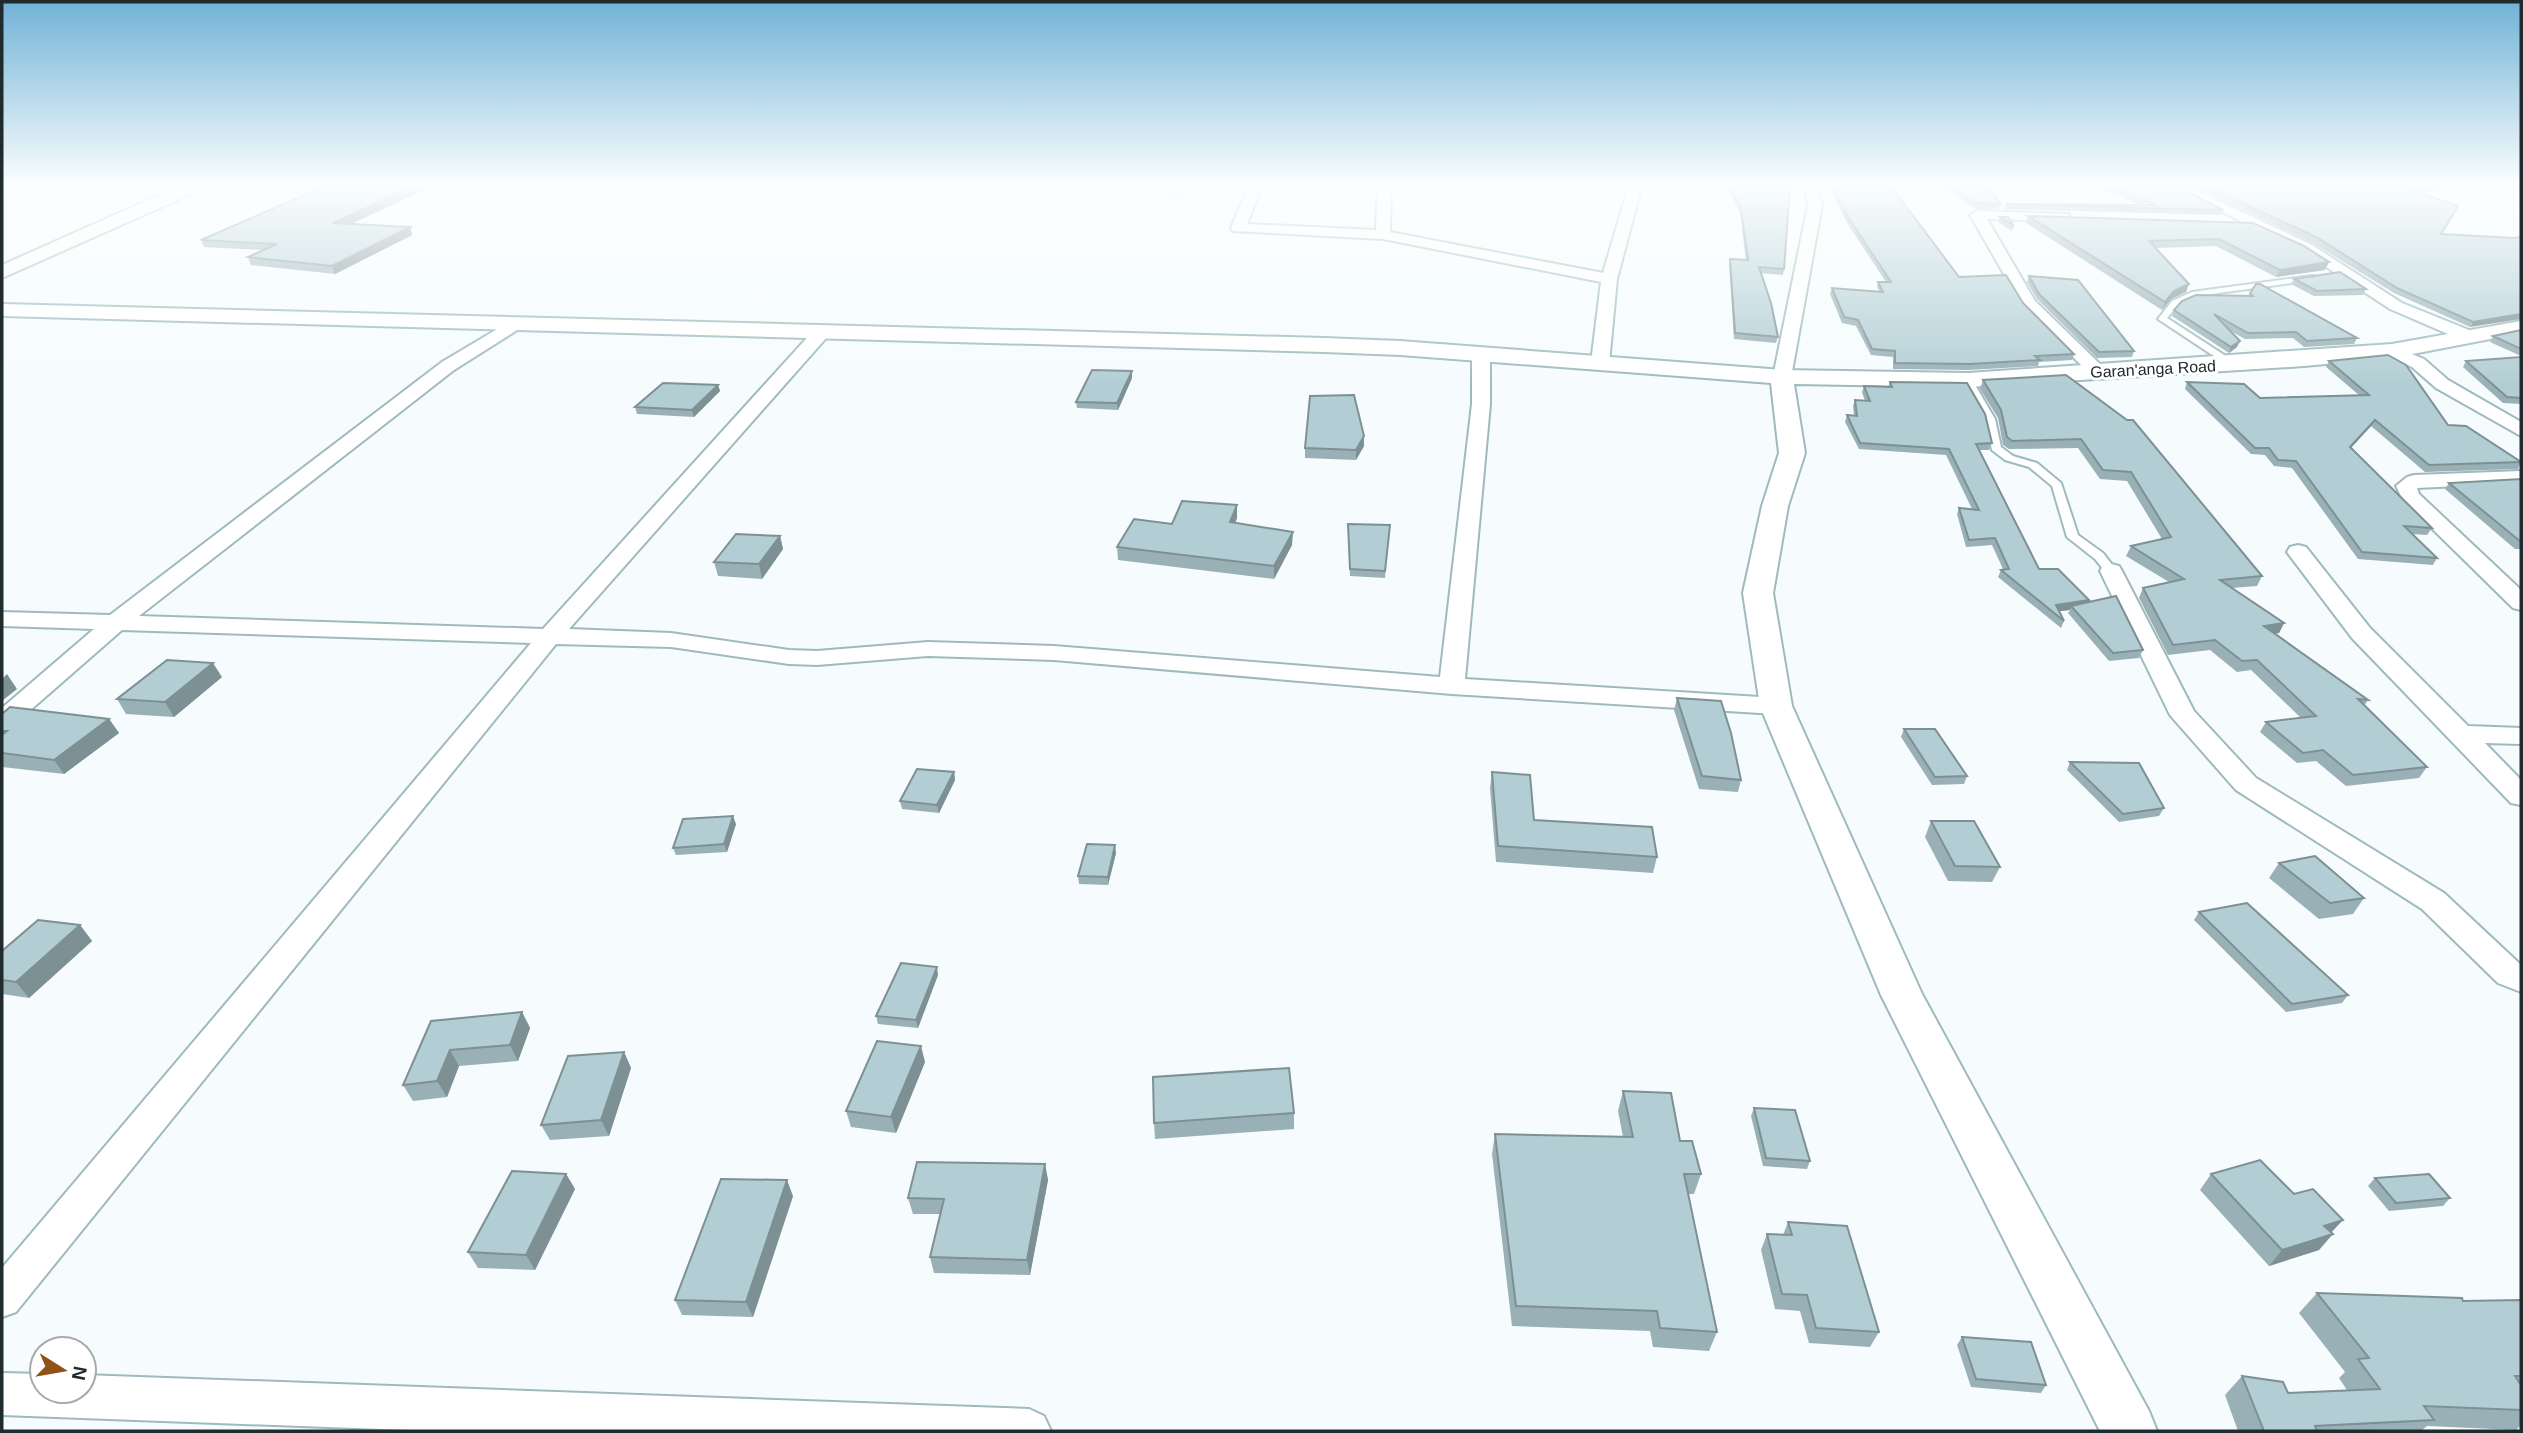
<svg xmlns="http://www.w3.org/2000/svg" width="2523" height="1433" viewBox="0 0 2523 1433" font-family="Helvetica,sans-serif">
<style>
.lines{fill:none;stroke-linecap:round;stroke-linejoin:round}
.service-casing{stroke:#9ebabf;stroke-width:4}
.minor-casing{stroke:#9ebabf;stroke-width:4}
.tertiary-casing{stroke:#9ebabf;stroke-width:4}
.service{fill:#fff;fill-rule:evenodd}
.minor{fill:#fff;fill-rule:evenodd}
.tertiary{fill:#fff;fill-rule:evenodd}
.wall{fill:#99b1b6}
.shaded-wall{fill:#7d9094}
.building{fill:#b2ced4;stroke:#7d9094;stroke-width:2}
.labels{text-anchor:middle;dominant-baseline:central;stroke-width:6;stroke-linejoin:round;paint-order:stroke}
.far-street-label{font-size:16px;fill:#202b2d;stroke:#fff}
</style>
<rect width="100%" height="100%" fill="#f6fcfd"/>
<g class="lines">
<g class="service-casing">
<g id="service">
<path d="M2311,276H2314V280L2197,296L2178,305L2167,318L2235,362V366H2229L2158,319L2172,301L2192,292Z"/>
<path d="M1965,378H1971L1995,419L2001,447L2013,456L2037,463L2061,483L2078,535L2103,553L2117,571L2115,574H2107L2095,559L2067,537L2052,486L2029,467L2005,460L1992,450L1985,419L1963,380Z"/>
</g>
</g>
<g class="minor-casing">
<g id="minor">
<path d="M1171,185H1184L1179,194L1174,195L1167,191Z"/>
<path d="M1249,185H1262L1247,224L1376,230L1378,185H1391L1390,232L1603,273L1629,185H1642L1617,279L1609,363L1600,368L1591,363L1601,282L1383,239L1233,231L1231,228Z"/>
<path d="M1804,185H1817L1822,205L1791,377L1782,382L1773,377L1808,205Z"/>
<path d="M2167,185H2184L2312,245L2402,303L2474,332L2476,336L2474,340H2462L2390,309L2302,251Z"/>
<path d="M1977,211L2069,214V220L2064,221L1987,219L2035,301L2104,368L2107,372L2104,376H2092L2023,307L1970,215Z"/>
<path d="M516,318L522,319L524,323L522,327L454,370L139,616L543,629L815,329L821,328L829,333L827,337L569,629L671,633L789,650L817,651L928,642L1054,646L1440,677L1472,404V354L1481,349L1490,354V404L1465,679L1776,698L1785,700L1789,706L1785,712L1776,714L1452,694L1054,660L928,656L817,665L789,664L671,647L556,644L16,1312L2,1317V1268L531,643L122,630L11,727L2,729V708L94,629L2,626V612L110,615L442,362Z"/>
<path d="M2392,346L2424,359L2448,380L2521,422V436L2436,388L2412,367L2386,355L2383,351Z"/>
<path d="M2521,471V483L2417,488L2419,494L2521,590V610L2513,608L2403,500L2396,486L2407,477L2414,475Z"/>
<path d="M2298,545L2306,547L2370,628L2468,726L2521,728V744L2485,743L2521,780V805L2511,803L2352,638L2287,552L2290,547Z"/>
<path d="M2111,564L2119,566L2122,571L2194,711L2256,778L2444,893L2521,965V992L2498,983L2422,909L2236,790L2170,715L2100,571L2103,566Z"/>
<path d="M2,1373L42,1374V1391H84V1375L1029,1409L1044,1416L1051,1431H435L2,1415Z"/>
</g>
</g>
<g class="tertiary-casing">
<g id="tertiary">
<path d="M182,185H204L202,189L2,278V265Z"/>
<path d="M2,304L1324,338L1400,341L1782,370L1968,373L2392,344L2521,321V333L2392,358L2304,366L1968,387L1794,384L1805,453L1788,506L1773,593L1792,706L1922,994L2149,1411L2157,1431H2100L1881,995L1760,706L1743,593L1762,506L1779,453L1771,383L1400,355L1324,352L2,316Z"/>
</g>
</g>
<use href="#service" class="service"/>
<use href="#minor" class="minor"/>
<use href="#tertiary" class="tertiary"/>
</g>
<g class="wall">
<path d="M435,185L351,224L410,227L412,235L335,274L251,265L248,257L262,250L204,247L201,240Z"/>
<path d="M1726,185H1729L1784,269L1783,275L1761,273L1778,337L1776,343L1734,339L1729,264L1730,259L1746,260L1740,213Z"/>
<path d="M1829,185H1890L1959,277L2023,303L2074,354L2072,360L2039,362L2038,366L1968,370L1893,369V357L1871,355L1856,326L1842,323L1830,294L1832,288L1879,291L1877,287L1878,282H1886L1849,226L1828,186Z"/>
<path d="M1939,185H1988L2000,204L1998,209H1976Z"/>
<path d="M2091,185H2175L2223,210L2221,215L2004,209L2006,204L2140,205Z"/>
<path d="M2190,185H2451L2422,194L2442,234L2514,238L2521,237L2470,327L2394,293L2313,243Z"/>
<path d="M2028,216L2253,223L2325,270L2276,277L2216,246L2155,248L2186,292L2171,299L2162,310L2026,223Z"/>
<path d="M2000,217L2014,226L2012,231L1998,222Z"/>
<path d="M2029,276L2134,351L2132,357L2097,358L2037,299L2027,282Z"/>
<path d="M2294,279L2366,289L2363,295L2314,296L2291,284Z"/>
<path d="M2250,293L2357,338L2354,344L2304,347L2293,338L2245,339L2229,330L2237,347L2229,353L2172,316L2174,310L2249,296Z"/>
<path d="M2521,330V356L2490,342L2493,336Z"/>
<path d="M2521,357V404L2503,403L2463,367L2466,361Z"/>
<path d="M2329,361L2448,425L2521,462L2518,469L2425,472L2371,426L2351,448L2432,528L2427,535L2412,534L2437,558L2433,565L2358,559L2292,468L2274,466L2265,455L2251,454L2185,389L2187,382L2260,398L2359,395L2326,367Z"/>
<path d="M2066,375L2262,576L2257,586L2232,588L2284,623L2279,633L2274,634L2368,700L2364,706L2427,767L2419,778L2346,786L2316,761L2297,763L2260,732L2266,722L2301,718L2251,670L2237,672L2210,650L2168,655L2139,598L2143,588L2169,582L2126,556L2131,546L2162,539L2127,481L2100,479L2078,448L2009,449L2003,445L1998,418L1980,389L1983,380Z"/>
<path d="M1132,378L1118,410L1077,408L1076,402Z"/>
<path d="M1890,382L1992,443L1989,450H1979L2039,569L2089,600L2088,602L2143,650L2139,658L2109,661L2068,613L2070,610L2059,611L2064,621L2061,628L1998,577L2001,570L2003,569L1992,545L1966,547L1957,514L1959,508L1972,509L1946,455L1859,449L1845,422L1847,415L1854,416L1853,406L1855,400L1865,401L1862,392L1864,386L1888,387Z"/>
<path d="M718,385L720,391L694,417L637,414L635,407Z"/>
<path d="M1364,446L1356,460L1305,458V448Z"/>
<path d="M2521,479V549H2515L2445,489L2449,483Z"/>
<path d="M1237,518L1235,523L1292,545L1274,579L1118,560L1117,547L1172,524Z"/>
<path d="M1348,524L1390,525L1385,578L1350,576Z"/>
<path d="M780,536L783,549L762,579L718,576L714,562Z"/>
<path d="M222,677L174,717L126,714L117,699Z"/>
<path d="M1677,698L1741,780L1738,792L1699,789L1674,710Z"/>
<path d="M2,714L109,719L119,733L64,774L2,767Z"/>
<path d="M1904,729L1967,776L1964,784L1932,785L1901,737Z"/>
<path d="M2070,762L2164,808L2159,816L2119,822L2067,770Z"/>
<path d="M954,772L955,780L939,813L902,809L900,801Z"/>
<path d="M1492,772L1534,820L1657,857L1653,873L1496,862L1490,788Z"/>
<path d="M1931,821L2000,867L1992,882L1948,881L1925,837Z"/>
<path d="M736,824L727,852L676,855L673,848Z"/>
<path d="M1116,853L1108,885L1079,884L1078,876Z"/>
<path d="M2279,863L2364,898L2353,914L2319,919L2269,878Z"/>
<path d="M2199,912L2348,995L2342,1003L2286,1012L2194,920Z"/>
<path d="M80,925L92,941L29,998L2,994V951Z"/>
<path d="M938,975L918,1028L878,1024L876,1016Z"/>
<path d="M522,1012L530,1028L518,1061L459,1066L447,1097L413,1101L403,1085L431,1021Z"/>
<path d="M624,1052L631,1068L609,1136L550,1140L541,1125Z"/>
<path d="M925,1062L896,1133L851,1127L846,1111Z"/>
<path d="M1623,1091L1680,1141L1701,1174L1694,1194H1688L1717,1332L1709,1351L1653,1347L1650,1331L1512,1326L1492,1154L1495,1134L1623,1137L1618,1111Z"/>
<path d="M1754,1108L1810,1161L1807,1169L1763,1166L1751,1116Z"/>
<path d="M1294,1113V1129L1155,1139L1154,1123Z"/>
<path d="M1045,1164L1048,1180L1030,1275L934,1273L930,1257L940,1214H913L908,1198Z"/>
<path d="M566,1174L575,1189L535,1270L478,1268L468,1252Z"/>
<path d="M2211,1174L2331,1233L2319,1250L2269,1266L2200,1190Z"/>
<path d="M2375,1178L2450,1198L2443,1206L2389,1211L2368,1186Z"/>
<path d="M793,1196L753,1317L682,1315L675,1300Z"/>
<path d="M1788,1222L1879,1332L1870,1347L1809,1343L1800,1311L1775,1309L1761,1250L1767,1234L1783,1235Z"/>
<path d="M2317,1293L2463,1301L2521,1300V1425L2516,1430L2427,1426L2421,1431H2238L2225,1395L2242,1376L2288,1393L2347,1390L2339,1378L2345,1372L2299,1313Z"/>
<path d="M1962,1337L2046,1385L2041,1393L1971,1387L1957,1345Z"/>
</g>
<g class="shaded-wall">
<path d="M417,185H435L337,230L333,223Z"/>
<path d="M2437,185H2451L2413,196L2415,191Z"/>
<path d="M410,227L412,235L335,274L332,266Z"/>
<path d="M2329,262L2325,270L2276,277L2280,270Z"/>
<path d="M2189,284L2186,292L2171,299L2162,310L2165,302L2174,291Z"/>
<path d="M2521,314V319L2470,327L2473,322Z"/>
<path d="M2240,341L2237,347L2229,353L2231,347Z"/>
<path d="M1132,371V378L1118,410L1117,403Z"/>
<path d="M718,385L720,391L694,417L692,410Z"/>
<path d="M2375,420L2371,426L2346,453L2350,447Z"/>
<path d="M1364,436V446L1356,460V450Z"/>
<path d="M1237,505V518L1231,535L1230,522Z"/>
<path d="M1293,532L1292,545L1274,579V566Z"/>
<path d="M780,536L783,549L762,579L759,564Z"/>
<path d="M2089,600L2086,607L2071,606L2070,610L2053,612L2056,605Z"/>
<path d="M2284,623L2279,633L2258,636L2264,626Z"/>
<path d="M213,663L222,677L174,717L165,702Z"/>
<path d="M7,674L17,689L2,701V679Z"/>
<path d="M109,719L119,733L64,774L54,760Z"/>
<path d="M954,772L955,780L939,813L937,805Z"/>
<path d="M733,816L736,824L727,852L724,844Z"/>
<path d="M1115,845L1116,853L1108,885V877Z"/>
<path d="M80,925L92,941L29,998L16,982Z"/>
<path d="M937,967L938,975L918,1028L916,1020Z"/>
<path d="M522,1012L530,1028L518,1061L510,1045Z"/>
<path d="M921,1046L925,1062L896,1133L891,1117Z"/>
<path d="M450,1050L459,1066L447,1097L437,1081Z"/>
<path d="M624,1052L631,1068L609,1136L601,1120Z"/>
<path d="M1045,1164L1048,1180L1030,1275L1027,1260Z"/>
<path d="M566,1174L575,1189L535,1270L526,1255Z"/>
<path d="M787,1180L793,1196L753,1317L746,1302Z"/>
<path d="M2343,1220L2329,1235L2324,1226Z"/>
<path d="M2333,1234L2319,1250L2269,1266L2282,1250Z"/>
</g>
<g class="building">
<path d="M327,185H417L333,223L410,227L332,266L248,257L277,244L201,240Z"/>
<path d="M1729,185H1790L1784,269L1759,267L1771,303L1778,337L1735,333L1730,259L1748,260L1741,208Z"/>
<path d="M1831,185H1890L1959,277L2006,275L2023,303L2074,354L2035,356L2040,360L1970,364L1895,363V351L1872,349L1858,320L1844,317L1832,288L1883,292L1878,282H1891L1850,220Z"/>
<path d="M1948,185H1988L2000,204L1978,203Z"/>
<path d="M2105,185H2175L2223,210L2006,204L2155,205Z"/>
<path d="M2203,185H2437L2415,191L2458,206L2441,234L2514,238L2521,237V314L2473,322L2397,288L2316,237Z"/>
<path d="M2028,216L2253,223L2304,246L2329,262L2280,270L2219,239L2149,241L2189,284L2174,291L2165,302Z"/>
<path d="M2000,217H2008L2014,226Z"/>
<path d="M2340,272L2366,289L2317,291L2294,279Z"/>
<path d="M2029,276L2078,280L2134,351L2099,352L2039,294Z"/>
<path d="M2256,284H2260L2357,338L2307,341L2296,332L2248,333L2214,314L2240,341L2231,347L2174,310L2182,301L2196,295L2253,296L2250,293Z"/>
<path d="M2521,330V349L2493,336Z"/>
<path d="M2388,355L2406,365L2448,425L2466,426L2521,462L2429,465L2375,420L2350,447L2432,528L2404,526L2437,558L2362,552L2296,461L2278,460L2269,448H2255L2187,382L2244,384L2260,398L2369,395L2329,361Z"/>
<path d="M2521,357V398L2507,397L2466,361Z"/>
<path d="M1092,370L1132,371L1117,403L1076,402Z"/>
<path d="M2066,375L2127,420H2133L2262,576L2220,580L2284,623L2264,626L2368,700L2358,699L2427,767L2353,775L2323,750L2303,753L2266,722L2316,716L2257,660L2242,661L2215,640L2173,645L2143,588L2184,579L2131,546L2171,537L2131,472L2103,470L2081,439L2012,441L2007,437L2001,410L1983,380Z"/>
<path d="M1890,382L1967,383L1985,414L1992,443L1976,444L2039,569H2058L2089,600L2056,605L2064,621L2001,570L2009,569L1995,538L1969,540L1959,508L1979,510L1949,449L1860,443L1847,415L1857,416L1855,400L1870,401L1864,386L1892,387Z"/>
<path d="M663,383L718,385L692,410L635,407Z"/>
<path d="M1354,395L1364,436L1356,450L1305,448L1310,396Z"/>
<path d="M2521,479V542L2449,483Z"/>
<path d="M1182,501L1237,505L1230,522L1293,532L1274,566L1117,547L1134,519L1172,524Z"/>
<path d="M1348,524L1390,525L1385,571L1350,569Z"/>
<path d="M736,534L780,536L759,564L714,562Z"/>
<path d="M2116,596L2143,650L2113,653L2071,606Z"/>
<path d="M167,660L213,663L165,702L117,699Z"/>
<path d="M1677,698L1721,701L1731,733L1741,780L1702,776Z"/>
<path d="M10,707L109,719L54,760L2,753V735L7,731H2V714Z"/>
<path d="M1904,729H1935L1967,776L1935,777Z"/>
<path d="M2070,762L2139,763L2164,808L2123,814Z"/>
<path d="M917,769L954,772L937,805L900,801Z"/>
<path d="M1492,772L1530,775L1534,820L1652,827L1657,857L1498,846Z"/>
<path d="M733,816L724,844L673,848L683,819Z"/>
<path d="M1931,821H1974L2000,867L1955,866Z"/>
<path d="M1087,844L1115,845L1108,877L1078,876Z"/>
<path d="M2315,856L2364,898L2330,903L2279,863Z"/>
<path d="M2247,903L2348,995L2292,1004L2199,912Z"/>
<path d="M38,920L80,925L16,982L2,980V951Z"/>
<path d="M901,963L937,967L916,1020L876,1016Z"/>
<path d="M522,1012L510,1045L450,1050L437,1081L403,1085L431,1021Z"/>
<path d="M877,1041L921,1046L891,1117L846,1111Z"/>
<path d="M624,1052L601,1120L541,1125L568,1056Z"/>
<path d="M1289,1068L1294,1113L1154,1123L1153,1077Z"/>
<path d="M1623,1091L1671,1093L1680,1141H1692L1701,1174H1684L1717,1332L1660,1328L1657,1311L1516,1306L1495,1134L1633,1137Z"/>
<path d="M1754,1108L1795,1110L1810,1161L1766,1158Z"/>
<path d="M2260,1160L2294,1194L2313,1189L2343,1220L2324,1226L2333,1234L2282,1250L2211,1174Z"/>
<path d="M917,1162L1045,1164L1027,1260L930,1257L944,1199L908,1198Z"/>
<path d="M512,1171L566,1174L526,1255L468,1252Z"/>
<path d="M2429,1174L2450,1198L2396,1203L2375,1178Z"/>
<path d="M721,1179L787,1180L746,1302L675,1300Z"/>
<path d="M1788,1222L1847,1226L1879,1332L1816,1328L1807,1295L1782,1294L1767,1234L1792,1235Z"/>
<path d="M2317,1293L2462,1298L2463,1301L2521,1300V1376H2515L2521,1385V1410L2424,1406L2434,1420L2315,1426L2317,1431H2264L2242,1376L2283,1382L2288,1393L2380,1389L2358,1359L2369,1358Z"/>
<path d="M1962,1337L2031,1342L2046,1385L1976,1379Z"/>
</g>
<linearGradient id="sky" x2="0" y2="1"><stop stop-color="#70b2d7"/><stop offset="0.48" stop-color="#fbfefe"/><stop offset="1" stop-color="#fbfefe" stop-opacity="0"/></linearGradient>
<rect width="2523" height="385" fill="url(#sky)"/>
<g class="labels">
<g class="far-street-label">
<text transform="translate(2153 369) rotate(-3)">Garan'anga Road</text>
</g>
</g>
<rect width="2523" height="1433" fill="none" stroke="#202b2d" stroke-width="7"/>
<g transform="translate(63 1370) rotate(101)"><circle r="33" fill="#ffffff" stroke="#a6aaab" stroke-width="2"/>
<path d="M0-5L12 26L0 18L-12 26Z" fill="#905315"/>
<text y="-10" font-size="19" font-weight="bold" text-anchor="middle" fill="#202b2d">N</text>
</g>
</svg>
